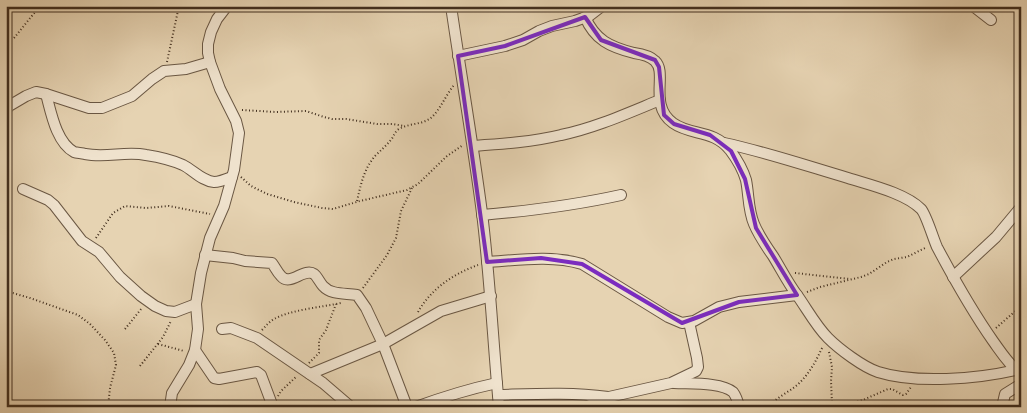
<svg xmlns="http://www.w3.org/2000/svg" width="1027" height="413" viewBox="0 0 1027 413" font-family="'Sorts Mill Goudy',serif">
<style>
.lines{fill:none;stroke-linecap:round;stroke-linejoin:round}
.minor-casing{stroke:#6a5743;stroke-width:12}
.path{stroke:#412e1e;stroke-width:2;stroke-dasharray:1 2.5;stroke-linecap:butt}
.minor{stroke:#efe2cd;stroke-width:10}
.marked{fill:none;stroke:#7b2cbf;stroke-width:4;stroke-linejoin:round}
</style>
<rect width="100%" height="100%" fill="#e6d3b2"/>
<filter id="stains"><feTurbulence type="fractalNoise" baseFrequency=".004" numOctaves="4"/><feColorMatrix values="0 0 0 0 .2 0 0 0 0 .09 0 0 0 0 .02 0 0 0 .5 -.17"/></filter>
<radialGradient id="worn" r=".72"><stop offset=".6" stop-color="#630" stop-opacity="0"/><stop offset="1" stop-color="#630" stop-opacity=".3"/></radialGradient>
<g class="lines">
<g class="minor-casing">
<g id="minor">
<path d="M451,6C461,75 473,144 482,213C490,278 493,342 499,407"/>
<path d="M973,6L991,20"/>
<path d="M585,17C595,40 610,47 634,53C641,54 650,56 655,61C668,73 648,105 673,123C691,136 713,129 730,150C736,158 743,170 746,180C749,195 748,210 754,224C759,236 766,246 773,256C781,269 788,283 797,295C807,309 816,326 828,338C839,349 863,367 878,372C916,384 977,379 1016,370"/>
<path d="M458,56L505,46L523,40L539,31L552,26L575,21L589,16L602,6"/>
<path d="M46,94C51,112 56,142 74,152C77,153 82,153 85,154C106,158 126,151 146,155C159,157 172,160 183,165C193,170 202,181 214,182C220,182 227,179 232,177"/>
<path d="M6,110L9,106L26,96L36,92L46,94L89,108H102L132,96L152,79L164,71L186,69L210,62"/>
<path d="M724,143C766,152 807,166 848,178C870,185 905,193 921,209C926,214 933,238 937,247C954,279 972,311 993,341C1001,352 1009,365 1020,373"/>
<path d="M473,146C502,144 532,142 561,135C595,128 628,113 660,100"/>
<path d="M23,189L48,200L54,205L82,241L99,252L120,277L141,296L155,306L166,311L175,312L196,304"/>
<path d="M482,215C528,211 576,205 621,195"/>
<path d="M205,255L233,258L245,261L272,263C275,267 277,272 281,276C290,287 304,267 314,274C317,276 320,283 323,286C331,295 345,293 357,295L366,308L383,344L407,407"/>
<path d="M487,262C519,260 551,255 582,264L668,317L682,323L694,321L719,307L739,302L797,295"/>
<path d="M953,277L996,237L1021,207"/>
<path d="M222,329L231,328L257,338L323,383L351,407"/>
<path d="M195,350L214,378L219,379L257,372L261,375L273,407"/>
<path d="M310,374L383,344L441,311L491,296"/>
<path d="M674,383C690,384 721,382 733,392C736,396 738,402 739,407"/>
<path d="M498,395C535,394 571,392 608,397"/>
<path d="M170,407L172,393L189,365L195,350L198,329L196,304L201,273L210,238L224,206L234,170L239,133L236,121L220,89L210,62L208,53V44L211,32L217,19L227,6"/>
<path d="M416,407C443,397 469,389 497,383"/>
<path d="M585,407L609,397L671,383L696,371L698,367L697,358L689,322"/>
<path d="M1002,407L1005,394L1021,384"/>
</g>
</g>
<g class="path">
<path d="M14,38L40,6"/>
<path d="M167,62L179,6"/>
<path d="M242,110L276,112L306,111L324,117L332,119H346L377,124H393L404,126"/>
<path d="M241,177L251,186L267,194L294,202L322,208L333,209L360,201L407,190L418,184L447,156L463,145"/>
<path d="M357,201C361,184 364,168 376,155C381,150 386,146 390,141C394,137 394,132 399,129C409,123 423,125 432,117C441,108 446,95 454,85"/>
<path d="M96,238L113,213L125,206L146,208L169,206L210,214"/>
<path d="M795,273L850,279"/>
<path d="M363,288L387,255L396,238L401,211L412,188"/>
<path d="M6,291L30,298L78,315L90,324L105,340L114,353L116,365L110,388L108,407"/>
<path d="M807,292L820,287L861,277L869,274L887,262L894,259L907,257L927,247"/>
<path d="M418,312C431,289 453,274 478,265"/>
<path d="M996,328L1021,306"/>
<path d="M125,329L142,308"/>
<path d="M262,330C266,326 269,322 274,319C290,310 322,307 341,303"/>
<path d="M158,344L184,351"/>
<path d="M829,352L832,367L831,381L832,404"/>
<path d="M309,363L319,353V340L326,330L336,304"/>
<path d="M140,366L163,337L171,321"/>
<path d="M278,396L281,391L297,376"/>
<path d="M1013,405L1021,403"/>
<path d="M768,407C776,398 787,393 796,386C809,375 816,361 823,346"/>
<path d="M781,407L795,404L819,405L851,403L863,400L888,389H892L903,395L906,394L911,387"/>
<path d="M846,407L851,403"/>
</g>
<use href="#minor" class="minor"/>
</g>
<path class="marked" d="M585,17L601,40L655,60L659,67L664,115L674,124L710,135L731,151L745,179L756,228L797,295L739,302L682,323L582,264L541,258L487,262L458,56L505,46Z"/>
<rect width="1027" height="413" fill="none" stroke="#e6d3b2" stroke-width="25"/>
<rect x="8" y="8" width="1012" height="398" fill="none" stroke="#412e1e" stroke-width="2.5"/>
<rect x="12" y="12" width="1002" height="388" fill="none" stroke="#412e1e"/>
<rect width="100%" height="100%" filter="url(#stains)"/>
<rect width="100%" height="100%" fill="url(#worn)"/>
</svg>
